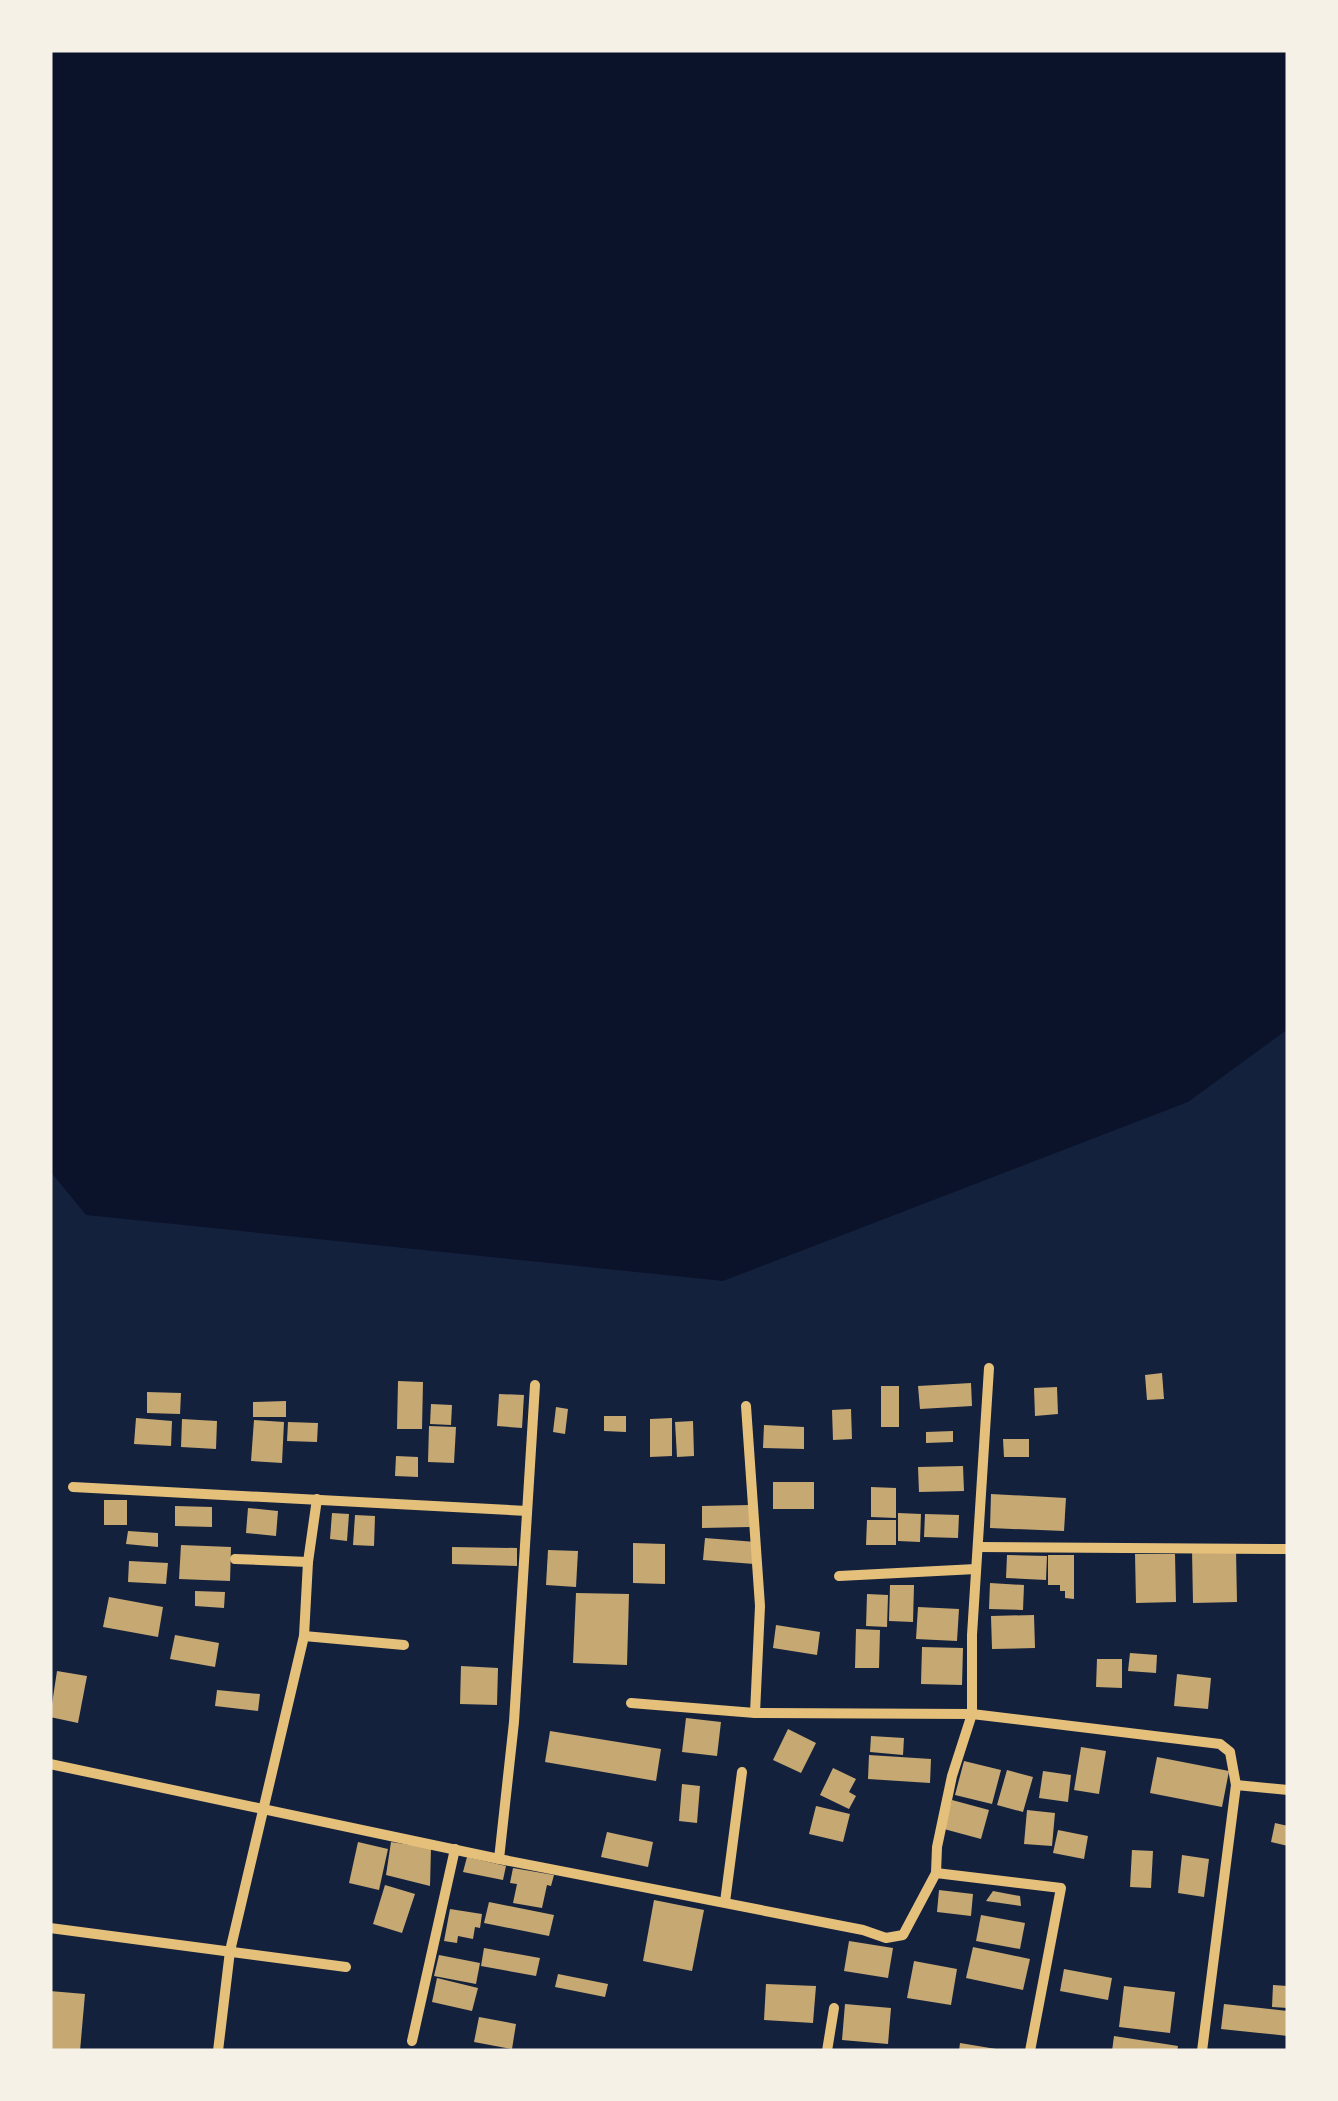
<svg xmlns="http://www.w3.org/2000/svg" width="1338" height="2101" viewBox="0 0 1338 2101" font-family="Poppins,sans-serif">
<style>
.water{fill:#0b132b}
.building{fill:#c6a872}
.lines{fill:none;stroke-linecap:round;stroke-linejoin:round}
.minor{stroke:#e5c07b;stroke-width:10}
</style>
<rect width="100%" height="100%" fill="#14213d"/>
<path class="water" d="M50,50H1288V1029L1188,1102L723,1281L86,1215L50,1171Z"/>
<g class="building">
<path d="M1162,1373L1164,1399L1147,1400L1145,1375Z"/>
<path d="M398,1381L423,1382L422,1429H397Z"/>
<path d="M971,1383L972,1406L920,1409L918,1386Z"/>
<rect x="881" y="1386" width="18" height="41"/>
<path d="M1057,1387L1058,1414L1035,1416L1034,1388Z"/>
<path d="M147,1392L181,1393L180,1414L147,1413Z"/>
<path d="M499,1394L524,1395L522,1428L497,1426Z"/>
<path d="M286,1401V1417H253V1402Z"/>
<path d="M431,1404L452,1405L451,1425L430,1424Z"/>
<path d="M556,1407L568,1409L565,1434L553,1432Z"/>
<path d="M851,1409L852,1439L833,1440L832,1410Z"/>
<path d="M604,1416H626V1432L604,1431Z"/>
<path d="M136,1418L172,1421L171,1446L134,1444Z"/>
<path d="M672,1418V1456L650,1457V1419Z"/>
<path d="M182,1419L217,1421L216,1449L181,1447Z"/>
<path d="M254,1420L284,1422L282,1463L251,1461Z"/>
<path d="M693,1421L694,1456L677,1457L675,1422Z"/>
<path d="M288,1422L318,1423L317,1442L287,1441Z"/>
<path d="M764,1425L804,1427V1449L763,1448Z"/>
<path d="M429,1426L456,1427L454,1463L428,1462Z"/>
<path d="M953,1431V1442L926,1443V1432Z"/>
<path d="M1003,1439H1029V1457H1004Z"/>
<path d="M396,1456L418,1457V1477L395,1476Z"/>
<path d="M963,1466L964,1491L919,1492L918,1467Z"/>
<rect x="773" y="1482" width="41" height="27"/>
<path d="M871,1487L896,1488V1518L871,1517Z"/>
<path d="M991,1494L1066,1498L1064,1531L990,1528Z"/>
<rect x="104" y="1500" width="23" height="25"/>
<path d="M750,1505V1527L702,1528V1506Z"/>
<path d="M175,1506L212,1507V1527L175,1526Z"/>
<path d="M248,1508L278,1511L276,1536L246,1533Z"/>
<path d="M332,1513L349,1514L347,1541L330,1539Z"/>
<path d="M898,1513L921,1514L920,1542L898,1541Z"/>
<path d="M925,1514L959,1515L958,1538L924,1537Z"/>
<path d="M355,1515L375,1516L374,1546L353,1545Z"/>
<path d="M867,1520H896V1545H866Z"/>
<path d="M128,1531L158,1533V1547L126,1544Z"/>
<path d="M705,1538L756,1542L754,1564L703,1560Z"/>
<path d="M633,1543L665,1544V1584L633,1583Z"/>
<path d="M181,1545L231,1547L230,1581L179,1579Z"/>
<path d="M452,1547L517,1548V1566L452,1564Z"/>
<path d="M548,1550L578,1551L576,1587L546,1585Z"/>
<path d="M1192,1550H1236L1237,1602L1193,1603Z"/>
<path d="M1135,1554H1175L1176,1602L1136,1603Z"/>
<path d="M1007,1555L1047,1556L1046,1580L1006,1578Z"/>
<path d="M1048,1555H1074V1599L1065,1598V1591H1060V1585H1048Z"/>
<path d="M129,1561L168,1563L166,1584L128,1582Z"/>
<path d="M990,1583L1024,1585L1023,1610L989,1609Z"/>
<path d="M890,1585H914L913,1622L889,1621Z"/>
<path d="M195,1591L225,1592L224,1608L195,1606Z"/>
<path d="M576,1593L629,1594L627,1665L573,1663Z"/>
<path d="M867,1594L888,1595L887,1627L866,1626Z"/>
<path d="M109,1597L163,1607L158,1637L103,1627Z"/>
<path d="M918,1607L959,1609L957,1641L916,1639Z"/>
<path d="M1034,1615L1035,1648L992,1649L991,1616Z"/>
<path d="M776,1625L820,1632L817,1655L773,1648Z"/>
<path d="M856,1629L880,1630L879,1668H855Z"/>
<path d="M175,1635L219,1643L215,1667L170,1659Z"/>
<path d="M922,1647L963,1648L962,1685L921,1684Z"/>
<path d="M1130,1653L1157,1655L1156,1673L1128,1671Z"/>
<path d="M1097,1659H1122V1688L1096,1687Z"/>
<path d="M461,1666L498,1668L497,1705L460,1704Z"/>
<path d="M57,1671L87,1676L78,1723L50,1717Z"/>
<path d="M1177,1674L1211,1678L1208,1709L1174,1706Z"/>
<path d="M217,1690L260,1694L258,1711L215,1706Z"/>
<path d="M686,1718L721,1722L717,1756L682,1752Z"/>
<path d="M788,1729L816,1743L801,1773L773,1760Z"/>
<path d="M550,1731L661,1749L656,1781L545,1762Z"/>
<path d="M871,1736L904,1738L903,1755L870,1752Z"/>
<path d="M1081,1747L1106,1751L1099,1794L1074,1790Z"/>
<path d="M869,1755L931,1759L930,1783L868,1779Z"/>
<path d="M1157,1757L1229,1771L1222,1807L1150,1793Z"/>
<path d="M964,1761L1001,1770L992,1804L955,1795Z"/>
<path d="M833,1768L856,1779L849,1792L856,1796L849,1809L820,1795Z"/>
<path d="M1007,1770L1033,1777L1023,1812L997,1805Z"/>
<path d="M1043,1771L1071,1775L1068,1802L1039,1798Z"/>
<path d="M682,1784L700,1786L697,1823L679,1821Z"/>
<path d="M952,1800L989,1810L981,1839L944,1829Z"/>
<path d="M816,1806L850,1814L843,1842L809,1834Z"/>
<path d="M1027,1810L1055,1813L1052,1846L1024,1844Z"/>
<path d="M1275,1823L1288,1826V1846L1271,1842Z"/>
<path d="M1058,1830L1088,1836L1084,1859L1053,1853Z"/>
<path d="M607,1832L653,1842L648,1867L601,1857Z"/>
<path d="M358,1842L388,1849L379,1890L349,1883Z"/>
<path d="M391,1842L431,1848L430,1886L386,1875Z"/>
<path d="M1132,1850L1153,1851L1151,1888L1130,1887Z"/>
<path d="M1182,1855L1209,1859L1204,1897L1178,1893Z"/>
<path d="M467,1857L506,1866L503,1880L463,1872Z"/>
<path d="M513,1868L554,1875L551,1886L547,1885L542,1908L513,1903L517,1884L510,1883Z"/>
<path d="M385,1885L415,1894L402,1933L373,1924Z"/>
<path d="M939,1890L973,1894L971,1916L937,1912Z"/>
<path d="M993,1891L1020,1896L1021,1906L986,1901Z"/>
<path d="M654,1900L704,1910L692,1971L643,1961Z"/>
<path d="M489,1902L554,1915L549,1936L484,1923Z"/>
<path d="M450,1909L482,1914L480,1928L475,1927L473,1939L458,1936L457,1943L444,1941Z"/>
<path d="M981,1915L1025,1923L1020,1949L976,1941Z"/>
<path d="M849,1941L893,1948L888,1978L844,1971Z"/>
<path d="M973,1947L1030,1959L1023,1990L966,1978Z"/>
<path d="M484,1948L540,1958L536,1976L481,1966Z"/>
<path d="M439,1955L480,1963L476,1984L434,1976Z"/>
<path d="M914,1961L957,1969L951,2005L907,1998Z"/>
<path d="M1064,1969L1112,1978L1108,2000L1060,1991Z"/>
<path d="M558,1974L608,1984L605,1997L555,1987Z"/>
<path d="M437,1978L478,1988L472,2011L432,2002Z"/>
<path d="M766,1984L816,1986L813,2023L764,2020Z"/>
<path d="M1273,1985L1288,1986V2008L1272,2007Z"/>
<path d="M1124,1986L1175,1992L1170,2033L1119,2027Z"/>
<path d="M50,1991L85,1994L80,2051H50Z"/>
<path d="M845,2004L891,2008L888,2044L842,2040Z"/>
<path d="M1224,2004L1288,2011V2036L1221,2029Z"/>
<path d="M479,2017L516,2024L512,2049L474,2042Z"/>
<path d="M1114,2036L1178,2046L1177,2051H1112Z"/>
<path d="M960,2043L996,2049V2051H959Z"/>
</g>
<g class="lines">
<g class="minor">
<path d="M535,1385L514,1722L499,1859L863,1930L886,1938L903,1935L936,1873L937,1847L952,1776L972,1714V1635L989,1368"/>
<path d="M746,1406L760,1606L755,1713"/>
<path d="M73,1487L527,1511"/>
<path d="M978,1547L1288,1549"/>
<path d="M235,1559L308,1562"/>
<path d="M839,1576L976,1569"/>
<path d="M304,1636L404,1645"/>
<path d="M631,1703L755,1713L972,1714L1220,1744L1230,1752L1236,1785L1202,2051"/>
<path d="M50,1764L499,1859"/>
<path d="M1236,1785L1288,1790"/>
<path d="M936,1873L1061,1888L1030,2051"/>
<path d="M725,1902L742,1772"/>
<path d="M50,1928L346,1967"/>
<path d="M412,2041L455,1849"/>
<path d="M218,2051L230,1951L304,1636L308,1562L317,1499"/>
<path d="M827,2051L834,2008"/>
</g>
</g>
<rect width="1338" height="2101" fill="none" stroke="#f6f1e7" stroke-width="105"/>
</svg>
